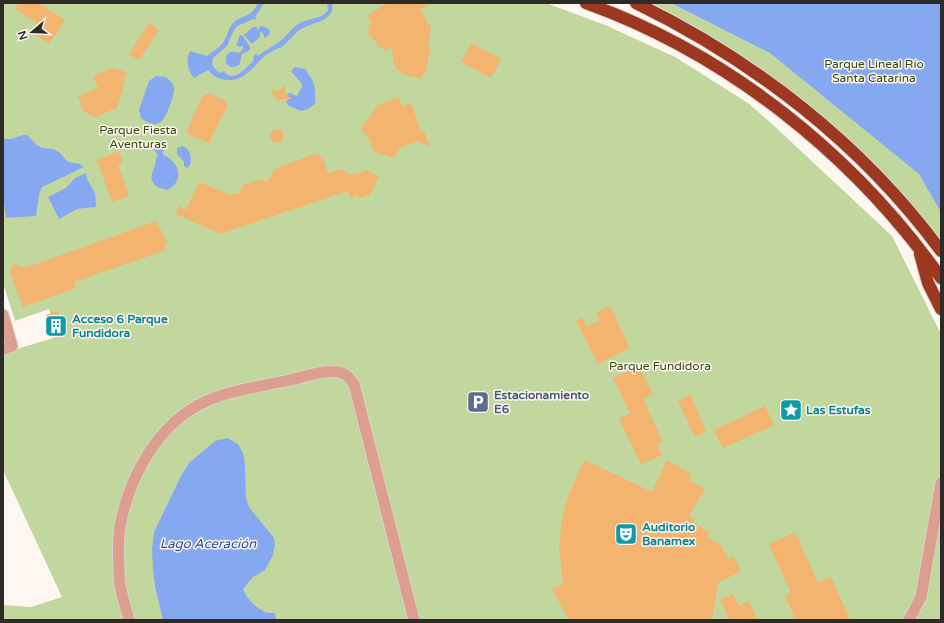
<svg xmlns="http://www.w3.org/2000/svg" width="944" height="623" viewBox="0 0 944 623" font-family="'Varela Round',sans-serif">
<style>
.green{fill:#c2d79e}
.water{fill:#86a8f1}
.building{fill:#f3b46f}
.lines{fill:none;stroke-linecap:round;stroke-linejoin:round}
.minor-casing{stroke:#d8d2cd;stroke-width:13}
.highway-casing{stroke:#d8d2cd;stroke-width:14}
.minor{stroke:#dc9e8e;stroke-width:11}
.highway{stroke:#9c3720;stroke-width:12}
.labels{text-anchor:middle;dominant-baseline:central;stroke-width:3;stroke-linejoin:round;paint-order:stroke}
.park-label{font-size:12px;fill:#37480a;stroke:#fef7f1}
.culture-label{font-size:12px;font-weight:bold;fill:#0d838f;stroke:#fef7f1;text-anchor:start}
.service-label{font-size:12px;font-weight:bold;fill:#4e5e75;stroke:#fef7f1;text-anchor:start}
.water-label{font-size:13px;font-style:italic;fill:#284a9f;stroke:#fef7f1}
</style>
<rect width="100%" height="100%" fill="#fef7f1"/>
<g class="green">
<path d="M3,3H546L605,25L675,57L748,103L771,123L892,236L941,334V620H3V605L31,607L62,597L3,470V353L57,337L49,309L15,321L3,283Z"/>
<path d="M652,3H941V240C925,218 906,198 887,178C819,106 740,48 652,3Z"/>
</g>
<g class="water">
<path d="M258,3H264L255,17L257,19L255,20L253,19L237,26L233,32L227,46L213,58L212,65L219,73L223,71C225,72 226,74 228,75C237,80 249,65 254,60L253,57L256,54L258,56C265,50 272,47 279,42C287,36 291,28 300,23C309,18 323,19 328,10L327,3H332C336,24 308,21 296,33C291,37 288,42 283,46C277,49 271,51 266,55C253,65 246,82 226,80C218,79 213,76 208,70L194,78C187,70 186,60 190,51L207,56C213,51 220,48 224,41C228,35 228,28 234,22C244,14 252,17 258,3Z"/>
<path d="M671,3H941V212L919,174L770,53Z"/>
<path d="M261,26L268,28L270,31L269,35L265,38L262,32L260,33V37L253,43H251L244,35L253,27H256L259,31V27Z"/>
<path d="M240,35L243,36L250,47V50L242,54L239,65L234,67H230L226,63V57C228,51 233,51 239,53L243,49V46L239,47L236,45Z"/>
<path d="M295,67L305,69C312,79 315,82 315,94C315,98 316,100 315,104L308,109L301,111L289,106L286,102L289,98L287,94L290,93L297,96L302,87V84L291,71Z"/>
<path d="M156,76L166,77C168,79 171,81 173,84C176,91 172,99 170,105C164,122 158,131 141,118L139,110L149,81Z"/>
<path d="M23,135H27L37,145L42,148L53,149L59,152L68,162L80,164L84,167L42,187L39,195L36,216L6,218L3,196V138C10,141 17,137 23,135Z"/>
<path d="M163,146V155C179,161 186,181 167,190L157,187C148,178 152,175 155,165C156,161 155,159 158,155L153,149L156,147Z"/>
<path d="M183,146C191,150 192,158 190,165L187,168L184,166V162L177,154V148Z"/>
<path d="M86,173L87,179L95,193L96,207L77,209L59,219L48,197L66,188L75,178Z"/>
<path d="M227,438L238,444L243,453L245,465L246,498L249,507L274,538L275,546L272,557L265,570L253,577L243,589C246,598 256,608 265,612C268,613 272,613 275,613L276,620H163L155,586L153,569L152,550L154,532L181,476L189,463L215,441Z"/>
</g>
<g class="building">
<path d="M19,3H39L65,20L49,44L34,34L40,25L15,9Z"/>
<path d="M387,3H430L420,10L431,27L428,47H431L425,74H423L422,78L407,76L396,69L393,59L392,47L385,51L383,47L381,49L367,31L371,28L368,26L372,23L367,16Z"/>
<path d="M149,23L159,30L139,60L129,54Z"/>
<path d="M471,43L501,59L491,78L461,62Z"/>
<path d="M112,68L127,72L117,108L95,117L83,111L78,96L98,88L93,76Z"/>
<path d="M286,85L285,94L292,99H281L278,102L270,89L278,91Z"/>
<path d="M209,93L226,101L227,107L209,143L188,134L187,130L203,95Z"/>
<path d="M399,97L402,107L411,103L421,132L424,131L430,147L417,141L399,148L394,158L374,152L368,136L363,133L361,128L378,105Z"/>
<circle cx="277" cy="136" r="7"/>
<path d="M119,151L123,162L118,164L129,196L112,202L97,160Z"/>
<path d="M315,154L323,158L328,173L341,169L350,175L354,173L356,175L366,170L379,177L370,195L359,198L358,195L351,198L348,191L220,234L176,214L179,206L186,210L199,182L231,195L240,193L242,186L262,179L267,182L276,168Z"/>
<path d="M156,221L168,243L164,244L166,250L74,282L76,288L23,307L10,272L13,264L25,268Z"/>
<path d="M610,306L630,348L598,364L576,321L582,317L587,327L600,320L597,312Z"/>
<path d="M58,311L65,334L53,338L46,315Z"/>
<path d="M638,365L653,394L643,399L663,442L657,444L662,455L641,464L619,419L630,413L613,378Z"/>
<path d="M690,394L706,431L695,437L678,401Z"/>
<path d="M765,406L774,425L723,448L714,430Z"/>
<path d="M585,460L652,492L667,460L691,474L689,480L705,489L689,516L695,519L693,523L710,532L707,537L722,546L728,559L734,557L741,571L718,583L712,620H569L552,589L563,584L559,548L562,519L568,496L579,471Z"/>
<path d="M795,532L818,583L831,577L850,620H796L785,596L791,593L769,544Z"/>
<path d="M733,594L739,606L749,601L758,620H729L720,600Z"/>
</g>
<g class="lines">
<g class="minor-casing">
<g id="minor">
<path d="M3,315L12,346L3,349"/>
<path d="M129,620C126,608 122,597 120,585C119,579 119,573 119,567C118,552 118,536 121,521C130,478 156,428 197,406C225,390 259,387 290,380C304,377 333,366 346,375C349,377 351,381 354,384L414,620"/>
<path d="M909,620L921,597L941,483"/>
</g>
</g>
<g class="highway-casing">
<g id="highway">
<path d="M586,3C728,54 854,155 941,278"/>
<path d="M636,3C755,61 862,144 941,251"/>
<path d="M920,254L928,283L941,309"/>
</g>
</g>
<use href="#minor" class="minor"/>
<use href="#highway" class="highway"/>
</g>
<defs>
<g id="building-square" transform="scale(1.15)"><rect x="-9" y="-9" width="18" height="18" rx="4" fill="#0f9aa8" stroke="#fef7f1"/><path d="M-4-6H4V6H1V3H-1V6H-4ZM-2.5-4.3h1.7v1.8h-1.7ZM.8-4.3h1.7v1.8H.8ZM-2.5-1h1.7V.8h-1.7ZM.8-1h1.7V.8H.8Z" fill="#fff"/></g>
<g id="parking-square" transform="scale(1.15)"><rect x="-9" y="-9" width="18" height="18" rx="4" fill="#5c6f8a" stroke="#fef7f1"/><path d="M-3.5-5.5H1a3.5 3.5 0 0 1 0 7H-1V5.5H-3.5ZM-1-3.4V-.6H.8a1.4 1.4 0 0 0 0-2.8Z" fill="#fff"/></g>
<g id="sight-square" transform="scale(1.15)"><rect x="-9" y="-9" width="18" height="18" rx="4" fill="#0f9aa8" stroke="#fef7f1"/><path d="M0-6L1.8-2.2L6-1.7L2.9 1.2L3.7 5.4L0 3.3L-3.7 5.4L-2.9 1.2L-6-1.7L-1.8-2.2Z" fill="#fff"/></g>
<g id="theatre-square" transform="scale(1.15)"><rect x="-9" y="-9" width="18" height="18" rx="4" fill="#0f9aa8" stroke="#fef7f1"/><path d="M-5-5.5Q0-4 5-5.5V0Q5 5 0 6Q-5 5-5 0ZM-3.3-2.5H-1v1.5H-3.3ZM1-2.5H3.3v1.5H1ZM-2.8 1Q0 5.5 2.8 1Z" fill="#fff"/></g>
</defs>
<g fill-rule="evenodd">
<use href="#building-square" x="56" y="326"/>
<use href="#parking-square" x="478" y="402"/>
<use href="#sight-square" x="791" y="410"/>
<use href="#theatre-square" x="626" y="534"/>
</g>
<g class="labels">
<g class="park-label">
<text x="874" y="64">Parque Lineal Río<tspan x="874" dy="14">Santa Catarina</tspan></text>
<text x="138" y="130">Parque Fiesta<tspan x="138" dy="14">Aventuras</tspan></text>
<text x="660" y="366">Parque Fundidora</text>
</g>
<g class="culture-label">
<text x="72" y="319">Acceso 6 Parque<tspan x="72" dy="14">Fundidora</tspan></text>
<text x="806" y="410">Las Estufas</text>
<text x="642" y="527">Auditorio<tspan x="642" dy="14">Banamex</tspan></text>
</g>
<g class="service-label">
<text x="494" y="395">Estacionamiento<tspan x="494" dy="14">E6</tspan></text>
</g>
<g class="water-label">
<text x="208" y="544">Lago Aceración</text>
</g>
</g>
<rect width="944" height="623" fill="none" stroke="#2d2b28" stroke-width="8"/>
<g transform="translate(32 32) rotate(251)" stroke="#fef7f1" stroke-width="3" paint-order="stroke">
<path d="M0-3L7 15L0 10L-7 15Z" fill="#2d2b28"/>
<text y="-6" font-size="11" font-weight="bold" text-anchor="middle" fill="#2d2b28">N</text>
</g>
</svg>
